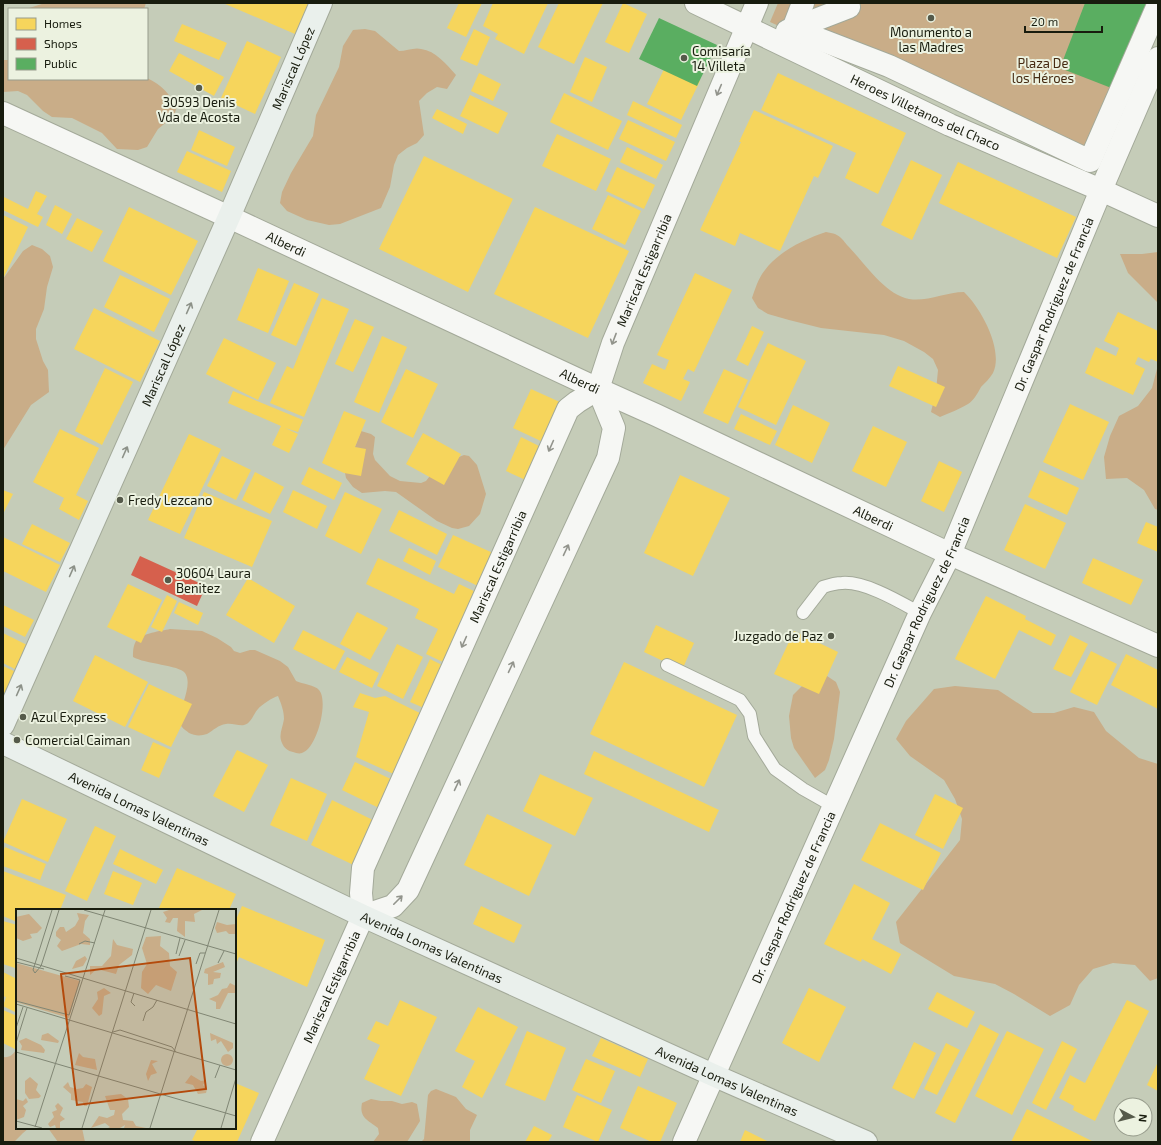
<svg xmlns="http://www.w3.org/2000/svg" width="1161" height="1145" viewBox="0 0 1161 1145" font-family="'Exo 2',sans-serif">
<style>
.green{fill:#c9ad88}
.homes{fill:#f6d55c}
.shops{fill:#d6604d}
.public{fill:#5aae61}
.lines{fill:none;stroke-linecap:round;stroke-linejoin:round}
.lane-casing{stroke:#a3a999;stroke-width:14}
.street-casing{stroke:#a3a999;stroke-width:24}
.secondary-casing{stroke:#a3a999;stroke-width:24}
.lane{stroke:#f6f7f4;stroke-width:12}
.street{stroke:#f6f7f4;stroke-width:22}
.secondary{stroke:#eaf0ec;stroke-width:22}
.oneway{stroke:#92948c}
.oneway2{stroke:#8c9188}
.poi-dot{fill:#555a4a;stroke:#ecf2e0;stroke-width:1.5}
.labels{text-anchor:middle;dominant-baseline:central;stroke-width:4;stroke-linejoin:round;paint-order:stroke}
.poi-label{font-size:13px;fill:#181c0e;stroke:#ecf2e0;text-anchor:start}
.park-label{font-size:13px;fill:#462b12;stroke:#ecf2e0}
.street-label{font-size:13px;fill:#181c0e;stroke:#ecf2e0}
.inset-road{fill:none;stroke:#808674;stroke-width:1}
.view{fill:#b44a0c;fill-opacity:0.15;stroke:#b44a0c;stroke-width:2}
.inset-edge{fill:none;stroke:#181c0e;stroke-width:2}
</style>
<rect width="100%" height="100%" fill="#c5ccb8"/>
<g class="green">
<path d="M45,3H146L144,9H26Z"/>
<path d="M778,3H1145L1080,161L770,22Z"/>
<path d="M365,29L375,31L399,51C406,51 415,47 421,49C436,51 446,64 456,75L447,89L437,87L427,93L419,101L424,135L417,143L407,148L398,155L394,165L390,187L381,208L340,224L329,225L307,220L287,211L280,203L282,192L291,173L313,136L316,115L339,67L343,46L353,30Z"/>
<path d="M3,60H9V79L147,78C162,85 168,93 177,106L174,116L158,129L147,147L138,150L117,149L102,133L72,118L52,117L43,111L27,95L18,91L3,92Z"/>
<path d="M826,232C829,233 833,233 835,234C840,236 844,241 847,245C864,262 884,294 909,299C927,302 946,292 964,292C981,308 1004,350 993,373C990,378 985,383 981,387C978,393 973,401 968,404C960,409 949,413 940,417L931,412L936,391L938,370L933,359L924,352L904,341L884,335L821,328L789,320L768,314L758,308L752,298C755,289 759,277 765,270C779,251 805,239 826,232Z"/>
<path d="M32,245L42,249L50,256L53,267L47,287L44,309L36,329V339L43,361L48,370L49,392L31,405L3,450V279L23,251Z"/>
<path d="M1158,252V303L1128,273L1120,254H1142Z"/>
<path d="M1158,365V510L1155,509L1144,490L1127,478L1106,479L1104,457L1110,436L1119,416L1138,406L1152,388Z"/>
<path d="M361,431L371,434L375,437L373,454L375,460L390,476L400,481L421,483L426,481L433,472L459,457L464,455L469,456L477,465L486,494L480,514L469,526L458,529L452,528L437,521L396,492L385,491L362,493L353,487L346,478L345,473Z"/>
<path d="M170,629L202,631L217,638L231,647L234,651L240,653L250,650H255L280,661L288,667L296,681C302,684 315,685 319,690C329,701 317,749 302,753C299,754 296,753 293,752C288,751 284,748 282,743C278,735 283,727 284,719C284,711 281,703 278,696C273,697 261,705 258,709C254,713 251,724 244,725C239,726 232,723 226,724C218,725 214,730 207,734C201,736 195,736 189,733C187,731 183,729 182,727C173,716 195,687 185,673C179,665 145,664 133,657C133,652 133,646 136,641C142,633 161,631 170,629Z"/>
<path d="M827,676L836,682L840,692L834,739L829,760L825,770L815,778L794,748L791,738L789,716L793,695L807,681Z"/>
<path d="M955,686L998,690L1033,713H1054L1074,707L1094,712L1106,731L1139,758L1158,764V978L1150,981L1135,965L1113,963L1093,969L1079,985L1070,1005L1050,1016L1014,994L995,984L954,976L900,943L896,922L960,840L962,819L955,799L944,780L910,756L896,739L906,721L934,689Z"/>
<path d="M17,1048V1128H29L23,1133L14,1142H3V1057C10,1058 14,1054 17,1048Z"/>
<path d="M436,1089L456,1097L466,1109L477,1115L470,1130V1142H421L424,1139L428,1095L431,1091Z"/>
<path d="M371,1099L381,1101H392L402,1104L412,1102L417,1104L420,1121L407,1142H373L379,1134L378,1128C368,1120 359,1118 362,1103Z"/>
<path d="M48,1128H82L85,1142H58Z"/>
</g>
<g class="homes">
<path d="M223,3H309L295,34Z"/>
<path d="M459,3H482L466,37L447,28Z"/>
<path d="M493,3H548L524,54L495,39L498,34L483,26Z"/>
<path d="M559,3H603L574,64L538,47Z"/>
<path d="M623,3L647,14L629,53L605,42Z"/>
<path d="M182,24L227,43L219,60L174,41Z"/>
<path d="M474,29L490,37L477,66L460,59Z"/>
<path d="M247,41L281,57L255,114L221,98Z"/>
<path d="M179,53L224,77L214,96L169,71Z"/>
<path d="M585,57L607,67L592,102L570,92Z"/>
<path d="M666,65L700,81L681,120L647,104Z"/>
<path d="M479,73L501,84L493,101L471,91Z"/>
<path d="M778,73L906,133L878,194L845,178L856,153L761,110Z"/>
<path d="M564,93L622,121L608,150L550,122Z"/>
<path d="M470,95L508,113L498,134L460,116Z"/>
<path d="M633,101L682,125L676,138L627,115Z"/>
<path d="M437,109L467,124L463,134L432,118Z"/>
<path d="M754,110L833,146L818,178L814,176L780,251L740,233L735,246L700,230L741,142H739Z"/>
<path d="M628,120L675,142L666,161L619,139Z"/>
<path d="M199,130L235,147L227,166L191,150Z"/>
<path d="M557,134L611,159L596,191L542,166Z"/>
<path d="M627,147L663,165L656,179L620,162Z"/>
<path d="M187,151L231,171L222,192L177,172Z"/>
<path d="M424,156L513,199L468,292L379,249Z"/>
<path d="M911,160L942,175L912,240L881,225Z"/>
<path d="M958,162L1076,217L1057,258L939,203Z"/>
<path d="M617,167L655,185L644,209L606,191Z"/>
<path d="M36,191L47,196L37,214L43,217L38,227L3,210L4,197L28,209Z"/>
<path d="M608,195L641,211L625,245L592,229Z"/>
<path d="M55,205L72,214L62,234L46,225Z"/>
<path d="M129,207L198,241L171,295L103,261Z"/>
<path d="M535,207L629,251L588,338L494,294Z"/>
<path d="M3,215L28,227L3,279Z"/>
<path d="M77,218L103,231L92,252L66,239Z"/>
<path d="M258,268L289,281L268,333L237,320Z"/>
<path d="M695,273L732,290L694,372L688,369L683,379L690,382L681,401L643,383L652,364L665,370L669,360L657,355Z"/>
<path d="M120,275L170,299L154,332L104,307Z"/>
<path d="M294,283L319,294L296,346L271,335Z"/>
<path d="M322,298L349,309L304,417L270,403L287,366L293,369Z"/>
<path d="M94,308L160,341L140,382L74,349Z"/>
<path d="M1118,312L1158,331V362L1151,359L1149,362L1138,357L1135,364L1145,369L1133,395L1085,373L1096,347L1116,356L1119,348L1104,341Z"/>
<path d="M355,319L374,327L353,372L335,364Z"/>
<path d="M752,326L764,332L748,366L736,360Z"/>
<path d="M382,336L407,347L379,413L354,402Z"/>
<path d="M224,338L276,363L258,400L206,374Z"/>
<path d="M768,343L806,361L776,425L738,407Z"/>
<path d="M898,366L945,387L936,407L889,386Z"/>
<path d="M105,368L133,382L102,445L75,431Z"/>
<path d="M406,369L438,384L413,438L381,422Z"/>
<path d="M724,369L748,380L728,424L703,413Z"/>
<path d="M531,389L562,403L543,442L513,428Z"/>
<path d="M233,391L303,420L298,432L285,428L298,434L289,453L272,445L281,426L228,403Z"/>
<path d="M1070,404L1109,422L1083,480L1043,462Z"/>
<path d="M793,405L830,423L812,463L775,445Z"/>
<path d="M344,411L366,420L355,447L366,449L361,476L344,473L322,463Z"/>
<path d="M741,414L777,431L770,445L734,429Z"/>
<path d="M873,426L907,442L886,487L852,471Z"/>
<path d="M60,429L99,448L76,495L88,501L79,520L59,509L64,498L33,482Z"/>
<path d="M423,433L461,454L444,485L406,464Z"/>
<path d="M189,434L221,449L180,534L148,520Z"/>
<path d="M521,437L545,449L530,482L506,471Z"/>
<path d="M222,456L251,470L236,500L207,486Z"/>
<path d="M939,461L962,472L944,512L921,501Z"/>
<path d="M309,467L342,483L334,500L301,484Z"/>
<path d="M1040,470L1079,488L1067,515L1028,497Z"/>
<path d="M255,472L284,487L270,514L242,500Z"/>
<path d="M680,475L730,498L693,576L644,553Z"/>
<path d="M3,490L13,494L3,514Z"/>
<path d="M293,490L327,506L317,529L283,512Z"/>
<path d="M204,492L272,521L252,567L184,538Z"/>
<path d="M345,492L382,509L361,554L325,536Z"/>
<path d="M1025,504L1066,523L1045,569L1004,550Z"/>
<path d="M399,510L447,534L437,555L389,531Z"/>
<path d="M1146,522L1158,527V552L1137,543Z"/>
<path d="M32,524L70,543L60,562L22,544Z"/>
<path d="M453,535L493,553L478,586L438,567Z"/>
<path d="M3,537L60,565L46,592L3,571Z"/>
<path d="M409,548L436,561L430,575L403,561Z"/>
<path d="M378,558L454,594L459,584L478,593L445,663L426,654L438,629L415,618L419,609L366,584Z"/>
<path d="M1093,558L1143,580L1131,605L1082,583Z"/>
<path d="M248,578L295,606L274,643L226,615Z"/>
<path d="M128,584L162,600L141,643L107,627Z"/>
<path d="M167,595L177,601L162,632L151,627Z"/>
<path d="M986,596L1026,616L1025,619L1056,635L1051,646L1019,630L995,679L955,659Z"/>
<path d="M179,602L203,613L198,625L174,613Z"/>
<path d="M3,605L34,620L25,637L3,626Z"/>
<path d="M357,612L388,628L370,660L340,644Z"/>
<path d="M656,625L694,643L682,670L644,652Z"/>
<path d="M303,630L345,651L335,670L293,649Z"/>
<path d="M794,631L838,652L819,694L774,674Z"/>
<path d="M3,633L27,645L15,669L3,663Z"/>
<path d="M1070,635L1088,644L1071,677L1053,669Z"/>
<path d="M397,644L423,657L403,699L377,686Z"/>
<path d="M1091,651L1117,664L1097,705L1070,692Z"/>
<path d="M1126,654L1158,670V709L1111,685Z"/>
<path d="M95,655L148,682L125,727L73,701Z"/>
<path d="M347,657L379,673L372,688L339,672Z"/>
<path d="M430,659L444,666L424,708L410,702Z"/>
<path d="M624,662L737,715L704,787L590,734Z"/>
<path d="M3,666L16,672L3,698Z"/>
<path d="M149,684L192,704L171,747L128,727Z"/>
<path d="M360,693L375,698L385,696L426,716L398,776L356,757L369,712L353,707Z"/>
<path d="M153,742L171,750L159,778L141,770Z"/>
<path d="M237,750L268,765L244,812L213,796Z"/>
<path d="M594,751L719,810L709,832L584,774Z"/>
<path d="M355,762L397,782L383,810L342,790Z"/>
<path d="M540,774L593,798L575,836L523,811Z"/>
<path d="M291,778L327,794L307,841L270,825Z"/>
<path d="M935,794L963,808L943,849L915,835Z"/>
<path d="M22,799L67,819L48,862L3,842Z"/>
<path d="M332,800L379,823L358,867L311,845Z"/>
<path d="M487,814L552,845L529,896L464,865Z"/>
<path d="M880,823L941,853L923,890L861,860Z"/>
<path d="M95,826L116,836L87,901L65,891Z"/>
<path d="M5,847L46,864L40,880L3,866V853Z"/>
<path d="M120,849L163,870L156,884L113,864Z"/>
<path d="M177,868L236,894L229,910H158Z"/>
<path d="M3,871L66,895L60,910H17V922L3,916Z"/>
<path d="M113,871L142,883L133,905L104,894Z"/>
<path d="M854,884L890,903L872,939L901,954L891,974L862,959L861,962L824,944Z"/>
<path d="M242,906L325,940L307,987L239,957L235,966V922Z"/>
<path d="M481,906L522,925L514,943L473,924Z"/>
<path d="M3,921L17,925V960L15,968L3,964Z"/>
<path d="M3,972L17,979V1013L3,1006L6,997L3,996Z"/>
<path d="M809,988L846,1007L819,1062L782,1043Z"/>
<path d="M937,992L975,1012L967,1028L928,1009Z"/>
<path d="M400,1000L437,1017L401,1096L364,1079L380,1045L367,1039L376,1021L388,1026Z"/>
<path d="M1127,1000L1149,1011L1095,1121L1073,1110L1074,1106L1059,1098L1070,1075L1085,1083Z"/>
<path d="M478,1007L518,1027L482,1098L462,1087L475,1061L455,1051Z"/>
<path d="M3,1010L17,1016V1044L15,1049L3,1043Z"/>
<path d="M980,1024L999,1034L955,1123L935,1113Z"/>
<path d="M527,1031L566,1048L545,1101L505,1085Z"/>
<path d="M1007,1031L1044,1049L1012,1115L975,1096Z"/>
<path d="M601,1038L648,1059L640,1077L592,1056Z"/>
<path d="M1062,1041L1077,1049L1046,1110L1032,1103Z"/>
<path d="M914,1042L936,1053L914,1099L892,1088Z"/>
<path d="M946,1043L960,1050L937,1095L924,1089Z"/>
<path d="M586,1059L615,1071L601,1103L572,1090Z"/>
<path d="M1158,1062V1091L1147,1085Z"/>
<path d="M235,1083L259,1093L237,1142H198L192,1140L198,1128H235Z"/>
<path d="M638,1086L677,1103L660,1142H652L620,1128Z"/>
<path d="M577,1095L612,1110L598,1142L563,1127Z"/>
<path d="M1027,1109L1094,1142H1011Z"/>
<path d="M534,1126L552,1135L548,1142H525Z"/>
<path d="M745,1130L769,1142H740Z"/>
</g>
<path class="shops" d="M140,556L206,586L197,606L131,575Z"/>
<g class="public">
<path d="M1085,3H1153L1119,91L1060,68Z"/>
<path d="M659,18L717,45L697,86L639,59Z"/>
</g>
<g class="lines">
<g class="lane-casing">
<g id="lane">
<path d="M803,613L823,587C829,585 836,583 842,583C865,581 900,602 920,613"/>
<path d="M667,665L740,700L750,714L754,736L775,769L803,789L833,806"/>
</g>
</g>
<g class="street-casing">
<g id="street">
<path id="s1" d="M696,3L950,125L1101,190L1158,216"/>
<path d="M803,3L793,29L889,66L1090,161L1158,5"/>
<path d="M787,31L849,7"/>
<path id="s2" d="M3,113L229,217L598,389L656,415L950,554L1158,646"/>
<path d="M363,916L393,906L408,890L608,458L614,428L598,389"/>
<path id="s3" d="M262,1142L363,916L361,893L363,868L568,409L577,402L598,389L613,343L757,3"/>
<path id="s4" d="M684,1142L920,613L950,554L1101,190L1158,58"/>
</g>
</g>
<g class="secondary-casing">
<g id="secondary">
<path id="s5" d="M3,725L229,217L321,3"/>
<path id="s6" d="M3,743L363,916L713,1075L866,1142"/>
</g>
</g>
<use href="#lane" class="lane"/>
<use href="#street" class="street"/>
<use href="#secondary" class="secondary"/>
</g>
<defs><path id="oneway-shaft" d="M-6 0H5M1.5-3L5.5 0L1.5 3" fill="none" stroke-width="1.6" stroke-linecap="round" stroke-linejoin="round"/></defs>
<g class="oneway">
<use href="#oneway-shaft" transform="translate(719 90) rotate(113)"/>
<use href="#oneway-shaft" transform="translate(614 339) rotate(111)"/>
<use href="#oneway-shaft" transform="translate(551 446) rotate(114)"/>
<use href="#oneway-shaft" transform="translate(566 550) rotate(-65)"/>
<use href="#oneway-shaft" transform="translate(464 642) rotate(114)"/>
<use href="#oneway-shaft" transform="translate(511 667) rotate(-65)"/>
<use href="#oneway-shaft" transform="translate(457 785) rotate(-65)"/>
<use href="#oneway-shaft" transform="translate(398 900) rotate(-45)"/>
</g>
<g class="oneway2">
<use href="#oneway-shaft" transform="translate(189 308) rotate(-66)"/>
<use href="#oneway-shaft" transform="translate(125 452) rotate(-66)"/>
<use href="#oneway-shaft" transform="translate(72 571) rotate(-66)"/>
<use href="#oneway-shaft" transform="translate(19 690) rotate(-66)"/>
</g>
<g class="poi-dot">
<circle cx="931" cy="18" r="4"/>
<circle cx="684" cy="58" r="4"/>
<circle cx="199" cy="88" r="4"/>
<circle cx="120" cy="500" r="4"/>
<circle cx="168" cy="580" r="4"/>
<circle cx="831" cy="636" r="4"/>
<circle cx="23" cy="717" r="4"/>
<circle cx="17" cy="740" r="4"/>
</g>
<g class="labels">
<g class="poi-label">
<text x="931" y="32" text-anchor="middle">Monumento a<tspan x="931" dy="15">las Madres</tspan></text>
<text x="692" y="51">Comisaría<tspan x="692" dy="15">14 Villeta</tspan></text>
<text x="199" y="102" text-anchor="middle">30593 Denis<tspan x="199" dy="15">Vda de Acosta</tspan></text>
<text x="128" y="500">Fredy Lezcano</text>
<text x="176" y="573">30604 Laura<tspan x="176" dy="15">Benitez</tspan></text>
<text x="823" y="636" text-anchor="end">Juzgado de Paz</text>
<text x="31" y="717">Azul Express</text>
<text x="25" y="740">Comercial Caiman</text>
</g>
<g class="park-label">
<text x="1043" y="63">Plaza De<tspan x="1043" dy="15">los Héroes</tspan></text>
</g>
<g class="street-label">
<text stroke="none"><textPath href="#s5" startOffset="718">Mariscal López</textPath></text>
<text stroke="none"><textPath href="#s1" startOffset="254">Heroes Villetanos del Chaco</textPath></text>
<text stroke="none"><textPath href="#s2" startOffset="312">Alberdi</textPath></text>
<text stroke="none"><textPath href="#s3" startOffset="962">Mariscal Estigarribia</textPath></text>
<text stroke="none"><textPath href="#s4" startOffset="916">Dr. Gaspar Rodriguez de Francia</textPath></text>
<text stroke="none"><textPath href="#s5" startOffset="394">Mariscal López</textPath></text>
<text stroke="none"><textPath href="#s2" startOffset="636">Alberdi</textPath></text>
<text stroke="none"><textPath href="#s2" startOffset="960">Alberdi</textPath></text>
<text stroke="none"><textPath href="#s3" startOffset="626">Mariscal Estigarribia</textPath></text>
<text stroke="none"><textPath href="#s4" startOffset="592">Dr. Gaspar Rodriguez de Francia</textPath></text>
<text stroke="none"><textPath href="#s6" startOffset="151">Avenida Lomas Valentinas</textPath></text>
<text stroke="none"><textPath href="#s4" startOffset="268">Dr. Gaspar Rodriguez de Francia</textPath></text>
<text stroke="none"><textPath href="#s6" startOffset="475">Avenida Lomas Valentinas</textPath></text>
<text stroke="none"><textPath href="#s3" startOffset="170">Mariscal Estigarribia</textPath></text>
<text stroke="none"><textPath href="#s6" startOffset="799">Avenida Lomas Valentinas</textPath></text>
</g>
</g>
<g transform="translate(16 909)">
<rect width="220" height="220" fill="#c5ccb8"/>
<path d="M153,1H186L178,5L179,13L169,12V28L161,22L162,9H157L154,14L149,13L151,9L147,3ZM61,4L73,6L69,12L67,24L74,30V36L65,35L46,42L41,37L45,31L40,27V23L44,18H48L50,23L59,17L63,10ZM13,5L26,19L21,24L14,25L16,29L7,32L0,29V8ZM201,13L211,16L220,15V25H213L210,22L201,24L199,19ZM145,27L144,37L153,44L154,57L161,63L155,82L140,76L132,85L125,79L126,63L131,55L126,39L130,28ZM97,30L101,36L117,40L116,46L103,56L100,65L81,60L74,66V57H86L95,47ZM69,47L71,50L67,57L56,60L60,52ZM207,53L209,58L197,63L205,64L204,69L198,70L197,75L192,76V65L188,64L189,60ZM0,54L64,72L53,109L0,93ZM214,74L220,77V84H212L204,100H200V93L193,90L202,86L206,80L211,79ZM88,79L95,84L88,87L86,105L83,107L76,99L82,90L81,83ZM32,124L43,132L42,134L25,131L26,126ZM194,124L217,134V139L212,143L205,132L201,135L200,130L195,132ZM10,129L25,136L29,141L28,144L5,141L6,137L3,132ZM63,144L67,148L79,150L81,161L59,156ZM205 151a6 6 0 1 1 12 0a6 6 0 1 1-12 0ZM135,151L142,152L136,155L141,164L135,166L132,172L130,165ZM175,166L185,172L190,171L187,176L191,180L190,184L182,185L177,176L169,174ZM14,168L22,175L20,181L25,187L23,189L13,190L9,184V172ZM52,173L54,178L61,180L67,179L70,175L76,178L71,197H68L67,193L55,191V185L47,178ZM105,185L112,190L113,198L106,205L107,211L117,212L120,217L130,219H108L109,216L104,219H92L94,218L89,214L75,219L83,207L91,209L98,206L99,201H94L89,187ZM10,189L12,193L7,197L10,201L8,208L0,211V190L7,192ZM42,194L47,199L44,206L49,210L44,213V219H40L39,216L34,218L32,215L38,208L36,203L41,201L39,197Z" fill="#c9ad88"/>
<path class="inset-road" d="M36,1L17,61L19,64L25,57L43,1M68,1L220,45M63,35L69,32L79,34M160,45L164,29M163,47L169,31M0,49L220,115M0,53L28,60M202,54L208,42M180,55L184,44H189M118,84L115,93L119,97M0,92L53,106L64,71L49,67M0,95L220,161M127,112L130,103L137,98L141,91M0,119L7,98M97,123L104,121L156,138L160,143M0,134L11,99M0,143L220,207M199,169L204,156M0,212L26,219M19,218L89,1M66,219L135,1M134,219L203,1M205,219L220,169"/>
<path class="view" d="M174,49L190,180L61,196L45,65Z"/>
<rect width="220" height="220" class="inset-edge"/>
</g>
<rect width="1161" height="1145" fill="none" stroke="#181c0e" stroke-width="8"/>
<rect x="8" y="8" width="140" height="72" fill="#ecf2e0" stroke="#979c8c"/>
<rect x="16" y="18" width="20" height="12" fill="#f6d55c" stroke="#979c8c"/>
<text x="44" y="28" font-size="12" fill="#181c0e">Homes</text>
<rect x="16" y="38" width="20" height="12" fill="#d6604d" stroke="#979c8c"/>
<text x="44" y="48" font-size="12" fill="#181c0e">Shops</text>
<rect x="16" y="58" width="20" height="12" fill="#5aae61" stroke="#979c8c"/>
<text x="44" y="68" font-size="12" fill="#181c0e">Public</text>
<g transform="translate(1133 1117) rotate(97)"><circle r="19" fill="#ecf2e0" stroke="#979c8c"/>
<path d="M0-3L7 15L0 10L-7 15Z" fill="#555a4a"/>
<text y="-6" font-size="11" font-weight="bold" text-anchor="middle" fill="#181c0e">N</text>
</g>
<path d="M1025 26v6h77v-6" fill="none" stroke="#181c0e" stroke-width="2"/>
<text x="1031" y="26" font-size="12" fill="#181c0e" stroke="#ecf2e0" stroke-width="3" paint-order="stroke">20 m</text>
</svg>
